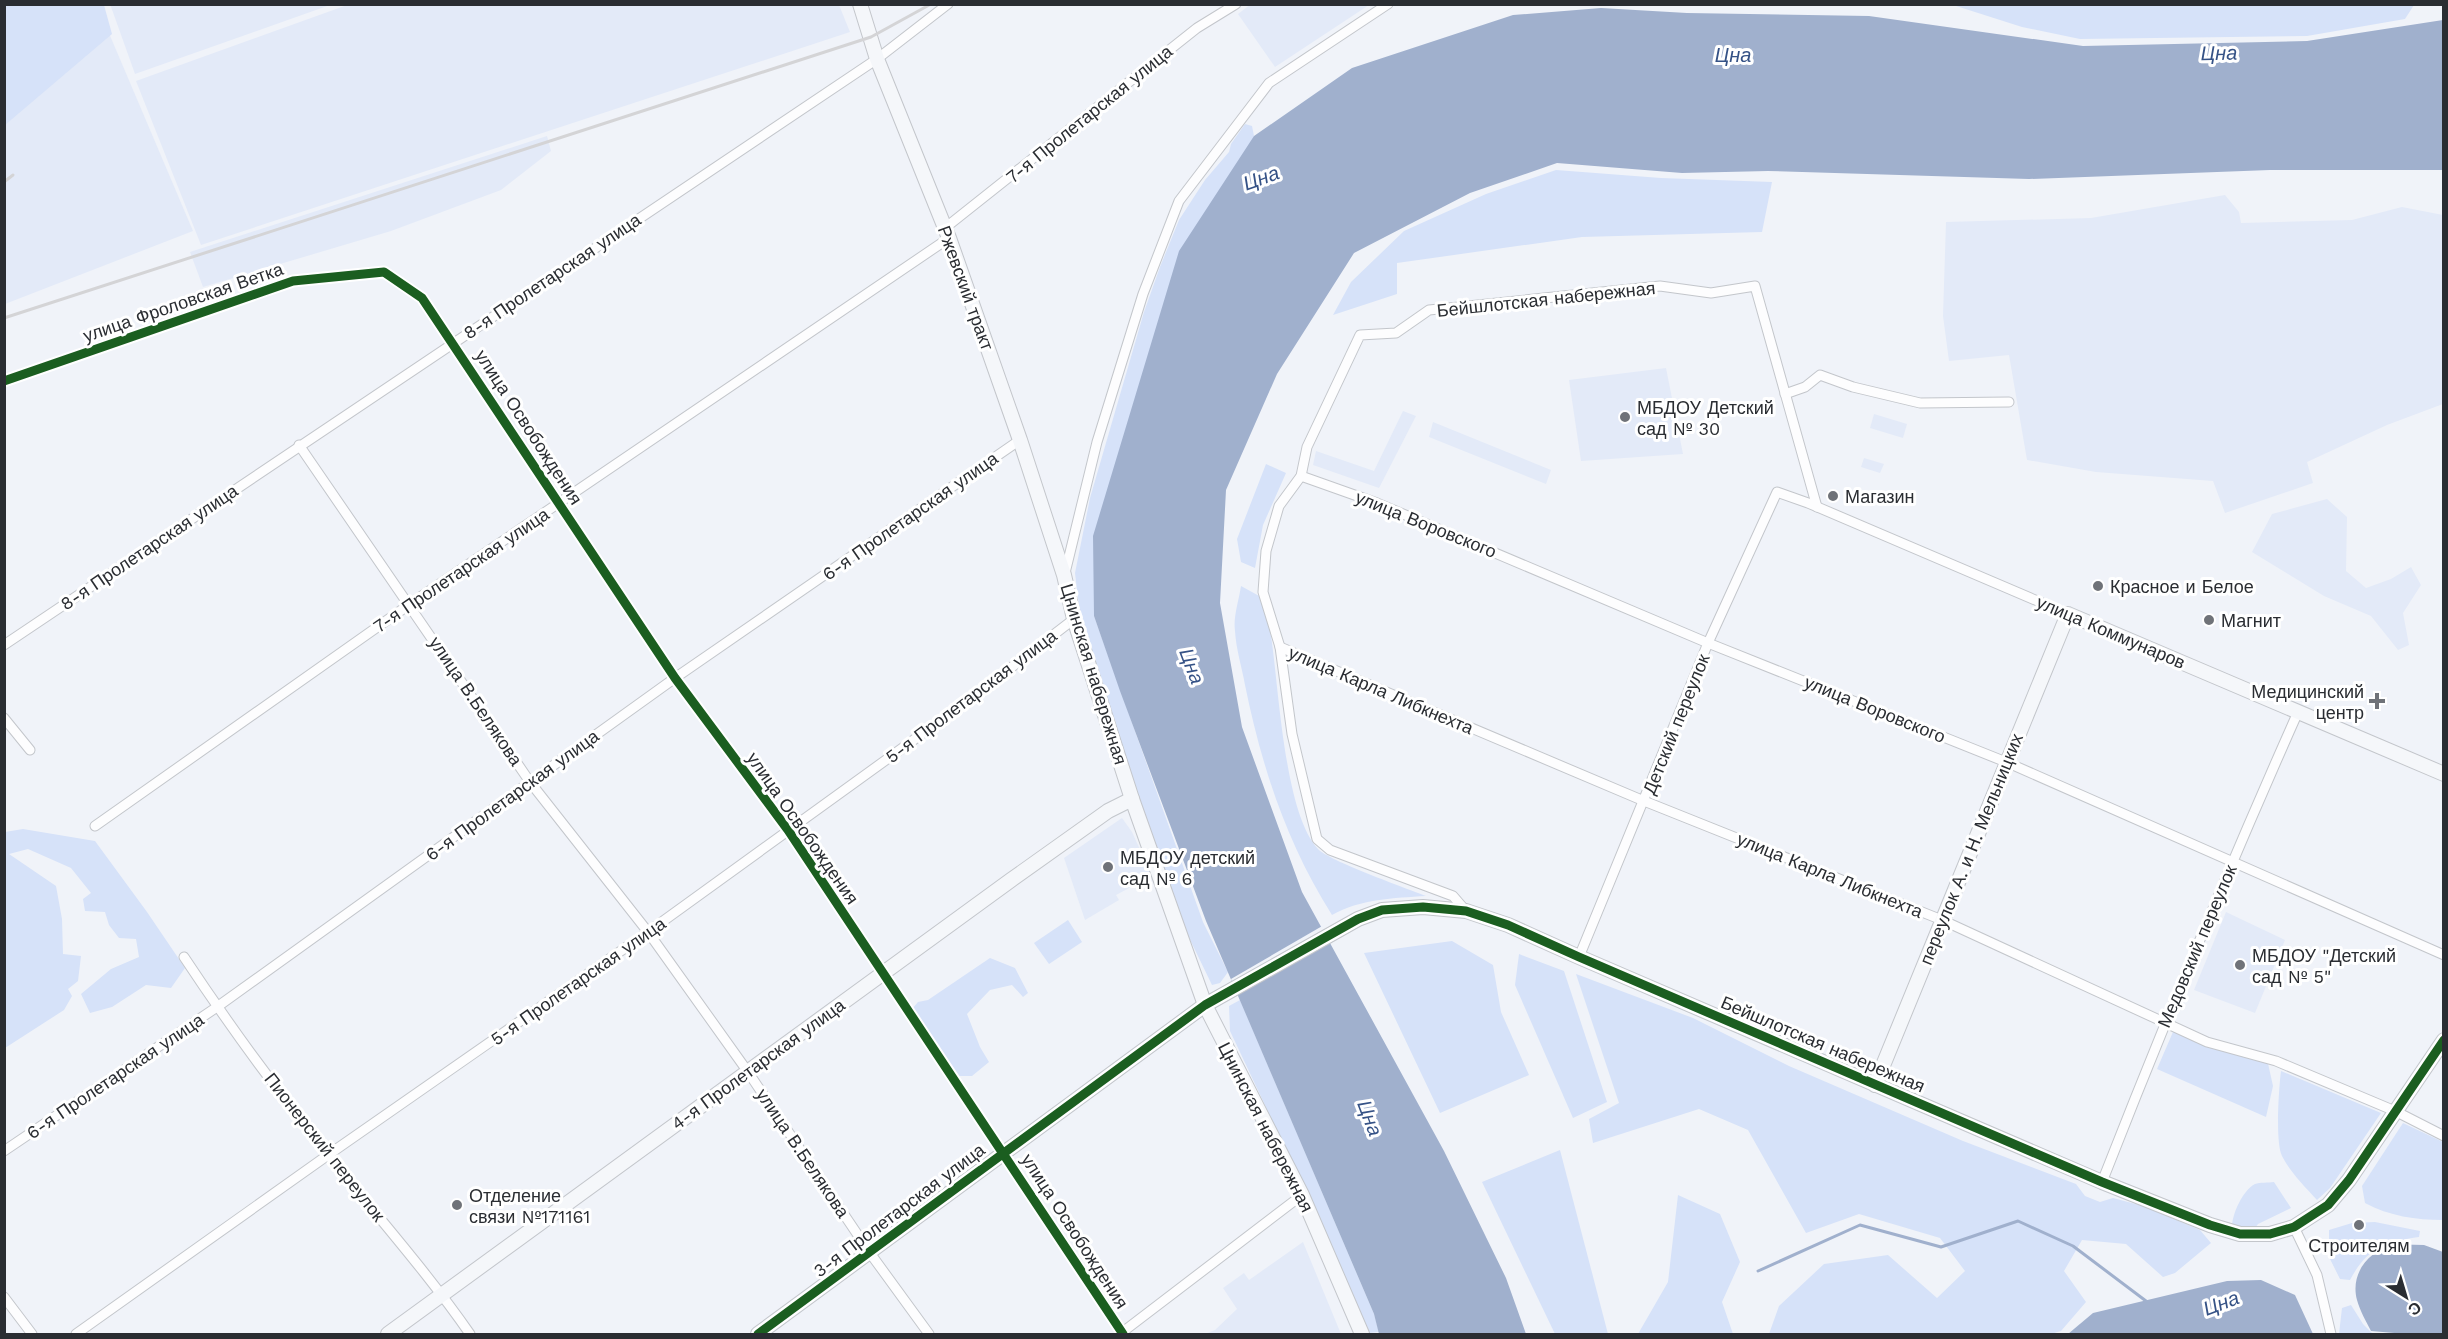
<svg xmlns="http://www.w3.org/2000/svg" width="2448" height="1339" viewBox="0 0 2448 1339" font-family="'Work Sans',sans-serif">
<style>
.built{fill:#e3eaf8}
.green{fill:#d6e2f9}
.water{fill:#a0b0cd}
.pier{fill:#f0f3f9}
.lines{fill:none;stroke-linecap:round;stroke-linejoin:round}
.stream{stroke:#a0b0cd;stroke-width:3}
.street-casing{stroke:#c3c6cb;stroke-width:11}
.secondary-casing{stroke:#c3c6cb;stroke-width:16}
.street{stroke:#fdfdfe;stroke-width:9}
.secondary{stroke:#f5f7fa;stroke-width:14}
.rail{stroke:#d4d4d6;stroke-width:3}
.cycleway-casing{stroke:#fff;stroke-width:13}
.cycleway{stroke:#1b5e20;stroke-width:9}
.poi-dot{fill:#6f7278;stroke:#fff;stroke-width:2}
.labels{text-anchor:middle;dominant-baseline:central;stroke-width:6;stroke-linejoin:round;paint-order:stroke}
.street-label{font-size:18px;fill:#2a2d32;stroke:#fff}
.poi-label{font-size:18px;fill:#2a2d32;stroke:#fff;text-anchor:start}
.water-label{font-size:20px;font-style:italic;fill:#355286;stroke:#fff}
</style>
<rect width="100%" height="100%" fill="#f0f3f9"/>
<g class="built">
<path d="M110,4H330V5L135,74Z"/>
<path d="M350,4L839,5L850,32L201,245L136,81Z"/>
<path d="M1251,4H1369V5L1275,67L1238,14Z"/>
<path d="M5,5H97L193,231L5,304Z"/>
<path d="M547,136L551,151L501,190L391,231L203,287L190,252Z"/>
<path d="M2225,195L2239,212L2241,223L2352,220L2402,207L2443,215V404L2387,425L2307,462L2313,483L2225,513L2213,481L2096,472L2027,460L2009,355L1949,361L1943,316L1946,222L2091,218Z"/>
<path d="M1666,368L1683,454L1581,461L1569,380Z"/>
<path d="M1403,411L1416,416L1379,488L1313,465L1316,451L1374,471Z"/>
<path d="M1874,414L1907,424L1903,438L1870,428Z"/>
<path d="M1433,422L1551,470L1546,484L1429,437Z"/>
<path d="M1864,458L1884,464L1880,473L1861,467Z"/>
<path d="M2327,499L2347,517L2346,571L2366,588L2391,579L2411,567L2421,585L2403,613L2409,645L2398,650L2371,616L2324,596L2252,552L2272,514Z"/>
<path d="M1122,818L1132,832L1152,876L1116,895L1119,900L1085,920L1064,858Z"/>
<path d="M2226,912L2285,940L2255,1013L2194,990Z"/>
<path d="M1303,1242L1341,1334H1205L1215,1330L1237,1309L1223,1288L1244,1273L1249,1280Z"/>
</g>
<g class="green">
<path d="M5,4L104,5L112,34L5,125Z"/>
<path d="M1953,5H2414L2405,19L2307,36L2080,39L2022,27Z"/>
<path d="M1245,124L1252,126L1254,136L1094,616L1203,922L1228,972L1220,983L1212,985L1180,919L1131,776L1115,720L1106,700L1080,614L1075,573L1090,498L1144,312L1160,267L1179,220L1205,180L1229,152L1231,144Z"/>
<path d="M1556,170L1661,178L1772,182L1762,232L1582,237L1397,263V294L1333,315L1351,282L1404,231L1486,194Z"/>
<path d="M1266,464L1286,473L1263,525L1255,568L1241,562L1237,539Z"/>
<path d="M1241,586L1261,597C1264,610 1269,623 1271,636C1279,688 1284,812 1318,849C1329,861 1406,888 1426,896C1394,898 1360,899 1332,915C1287,844 1262,768 1245,685C1242,668 1236,649 1235,631C1233,617 1239,600 1241,586Z"/>
<path d="M23,829L95,841L147,912L185,968L171,988L146,985L112,1007L90,1013L81,994L111,969L139,957L136,939L119,938L109,925L105,912L85,911L83,899L91,893L71,868L28,849L9,854L56,886L62,919L63,954L81,956L78,981L68,989L72,996L64,1010L5,1048V832Z"/>
<path d="M1068,920L1082,942L1049,964L1034,943Z"/>
<path d="M1452,941L1493,965L1501,1012L1529,1075L1440,1113L1364,953Z"/>
<path d="M1519,954L1564,971L1607,1102L1573,1118L1515,985Z"/>
<path d="M990,958L1015,968L1028,993L1023,997L1012,985L990,990L967,1014L980,1047L989,1062L972,1076H959L912,1009L918,1002L928,1000Z"/>
<path d="M1576,974L1693,1018L1789,1066L1963,1141L2076,1184L2085,1196L2100,1202L2113,1198L2143,1206L2200,1230L2211,1243L2175,1273L2163,1277L2126,1244L2082,1240L2064,1271L2086,1302L2061,1331L2051,1334H1769L1779,1306L1824,1264L1888,1255L1937,1298L1965,1271L1940,1238L1859,1214L1806,1233L1748,1130L1699,1109L1593,1143L1589,1119L1619,1103Z"/>
<path d="M1240,1000L1374,1314L1379,1332L1369,1333L1331,1245L1230,1031L1229,1006Z"/>
<path d="M2176,1025L2206,1044L2267,1059L2273,1086L2266,1117L2157,1069Z"/>
<path d="M2281,1071L2381,1113L2330,1188L2317,1200C2305,1187 2290,1172 2282,1156C2275,1142 2279,1087 2281,1071Z"/>
<path d="M2403,1123L2443,1142V1220C2416,1220 2389,1216 2365,1203L2362,1186Z"/>
<path d="M1560,1150L1608,1334H1555L1482,1182Z"/>
<path d="M2274,1182L2291,1208L2258,1224L2253,1231L2232,1227C2232,1214 2243,1190 2255,1184C2260,1182 2268,1183 2274,1182Z"/>
<path d="M1678,1195L1720,1214L1740,1262L1722,1302L1733,1334H1638L1668,1282Z"/>
<path d="M2375,1222L2420,1231L2419,1237C2385,1242 2367,1248 2350,1280L2340,1279L2329,1257V1230L2352,1223Z"/>
<path d="M2351,1305L2363,1324L2373,1334H2339L2342,1308Z"/>
</g>
<g class="water">
<path d="M1601,8L1687,13L1869,16L2083,46L2307,41L2443,20V170H2270L2029,179L1768,171L1682,173L1557,163L1470,193L1354,253L1277,374L1226,490L1220,603L1242,727L1302,892L1444,1151L1506,1278L1526,1334H1379L1374,1314L1206,921L1120,691L1094,616L1093,536L1179,251L1254,136L1352,68L1513,15Z"/>
<path d="M2424,1245L2443,1252V1334H2406L2371,1331C2366,1321 2360,1311 2357,1300C2350,1274 2368,1250 2395,1245C2404,1244 2414,1245 2424,1245Z"/>
<path d="M2261,1280L2295,1295L2313,1334H2068L2093,1313L2227,1281Z"/>
</g>
<path class="pier" d="M1324,925L1332,940L1237,994L1231,979Z"/>
<g class="lines">
<path class="stream" d="M1758,1271L1860,1225L1941,1247L2018,1221L2073,1246L2146,1301"/>
<g class="street-casing">
<g id="street">
<path d="M945,228L1197,28L1236,4"/>
<path d="M4,381L293,281L384,272L422,298L675,678L788,830L1123,1334"/>
<path d="M1785,394L1805,387L1820,375L1853,387L1920,403L2009,402"/>
<path d="M299,445L530,782L648,932L748,1072L870,1253L929,1334"/>
<path d="M1301,476L1377,503L1708,643L2006,762L2444,955"/>
<path d="M1065,573L1097,442L1143,294L1179,201L1269,83L1388,4"/>
<path d="M4,645L877,59L948,4"/>
<path d="M1280,647L1644,801L1942,920L2207,1042L2276,1061L2395,1111L2444,1136"/>
<path d="M4,718L30,750"/>
<path d="M95,826L410,604L949,238"/>
<path d="M1466,911L1453,896L1330,850L1317,839L1292,734L1280,647L1263,592L1266,551L1279,506L1301,476L1307,447L1360,335L1396,333L1429,310L1660,286L1711,293L1755,286L1817,507"/>
<path d="M184,957C229,1025 278,1092 329,1156C376,1215 427,1272 470,1334"/>
<path d="M1579,957L1708,643L1777,492L1808,503L2068,614"/>
<path d="M4,1151L217,1007L675,678L1020,440"/>
<path d="M2102,1182C2164,1024 2229,867 2298,712"/>
<path d="M2294,1227L2317,1275L2331,1334"/>
<path d="M4,1297L32,1334"/>
<path d="M76,1334L328,1155L648,932L973,697L1074,619"/>
<path d="M1120,1334L1302,1195"/>
</g>
</g>
<g class="secondary-casing">
<g id="secondary">
<path d="M860,4L877,59L949,238L1020,440L1064,575L1074,619L1132,799L1205,1005L1302,1195L1362,1334"/>
<path d="M1875,1085L2068,614L2444,774"/>
<path d="M388,1334L1011,880L1108,811L1132,799"/>
<path d="M758,1334L1205,1005L1358,919L1382,910L1423,907L1466,911L1508,925L1579,957L2102,1182L2210,1225L2240,1234H2270L2294,1227L2328,1205L2349,1180L2444,1040"/>
</g>
</g>
<use href="#street" class="street"/>
<use href="#secondary" class="secondary"/>
<g class="rail">
<path d="M4,182L13,175"/>
<path d="M4,318L871,37L931,4"/>
</g>
<g class="cycleway-casing">
<g id="cycleway">
<path d="M4,381L293,281L384,272L422,298L675,678L788,830L1123,1334"/>
<path d="M758,1334L1205,1005L1358,919L1382,910L1423,907L1466,911L1508,925L1579,957L2102,1182L2210,1225L2240,1234H2270L2294,1227L2328,1205L2349,1180L2444,1040"/>
</g>
</g>
<use href="#cycleway" class="cycleway"/>
</g>
<g class="poi-dot">
<circle cx="1625" cy="417" r="6"/>
<circle cx="1833" cy="496" r="6"/>
<circle cx="2098" cy="586" r="6"/>
<circle cx="2209" cy="620" r="6"/>
<path d="M2374 692h6v6h6v6h-6v6h-6v-6h-6v-6h6z"/>
<circle cx="1108" cy="867" r="6"/>
<circle cx="2240" cy="965" r="6"/>
<circle cx="457" cy="1205" r="6"/>
<circle cx="2359" cy="1225" r="6"/>
</g>
<g class="labels">
<g class="street-label">
<text transform="translate(1089 114) rotate(-39)">7-я Пролетарская улица</text>
<text transform="translate(552 276) rotate(-34)">8-я Пролетарская улица</text>
<text transform="translate(966 288) rotate(70)">Ржевский тракт</text>
<text transform="translate(1546 299) rotate(-6)">Бейшлотская набережная</text>
<text transform="translate(183 302) rotate(-19)">улица Фроловская Ветка</text>
<text transform="translate(529 427) rotate(57)">улица Освобождения</text>
<text transform="translate(910 516) rotate(-35)">6-я Пролетарская улица</text>
<text transform="translate(1426 524) rotate(22)">улица Воровского</text>
<text transform="translate(149 547) rotate(-34)">8-я Пролетарская улица</text>
<text transform="translate(461 570) rotate(-34)">7-я Пролетарская улица</text>
<text transform="translate(2111 632) rotate(23)">улица Коммунаров</text>
<text transform="translate(1094 674) rotate(73)">Цнинская набережная</text>
<text transform="translate(1381 690) rotate(23)">улица Карла Либкнехта</text>
<text transform="translate(971 696) rotate(-37)">5-я Пролетарская улица</text>
<text transform="translate(476 701) rotate(56)">улица В.Белякова</text>
<text transform="translate(1875 709) rotate(22)">улица Воровского</text>
<text transform="translate(1676 724) rotate(-68)">Детский переулок</text>
<text transform="translate(512 795) rotate(-36)">6-я Пролетарская улица</text>
<text transform="translate(803 828) rotate(55)">улица Освобождения</text>
<text transform="translate(1971 849) rotate(-68)">переулок А. и Н. Мельницких</text>
<text transform="translate(1830 875) rotate(22)">улица Карла Либкнехта</text>
<text transform="translate(2197 946) rotate(-67)">Медовский переулок</text>
<text transform="translate(578 981) rotate(-35)">5-я Пролетарская улица</text>
<text transform="translate(1823 1044) rotate(23)">Бейшлотская набережная</text>
<text transform="translate(758 1064) rotate(-36)">4-я Пролетарская улица</text>
<text transform="translate(115 1076) rotate(-34)">6-я Пролетарская улица</text>
<text transform="translate(1266 1127) rotate(63)">Цнинская набережная</text>
<text transform="translate(325 1147) rotate(52)">Пионерский переулок</text>
<text transform="translate(803 1153) rotate(56)">улица В.Белякова</text>
<text transform="translate(899 1210) rotate(-37)">3-я Пролетарская улица</text>
<text transform="translate(1075 1231) rotate(57)">улица Освобождения</text>
</g>
<g class="poi-label">
<text x="1637" y="407">МБДОУ Детский<tspan x="1637" dy="21">сад № 30</tspan></text>
<text x="1845" y="496">Магазин</text>
<text x="2110" y="586">Красное и Белое</text>
<text x="2221" y="620">Магнит</text>
<text x="2364" y="691" text-anchor="end">Медицинский<tspan x="2364" dy="21">центр</tspan></text>
<text x="1120" y="857">МБДОУ детский<tspan x="1120" dy="21">сад № 6</tspan></text>
<text x="2252" y="955">МБДОУ "Детский<tspan x="2252" dy="21">сад № 5"</tspan></text>
<text x="469" y="1195">Отделение<tspan x="469" dy="21">связи №171161</tspan></text>
<text x="2359" y="1245" text-anchor="middle">Строителям</text>
</g>
<g class="water-label">
<text transform="translate(2219 53) rotate(-1)">Цна</text>
<text x="1733" y="55">Цна</text>
<text transform="translate(1261 178) rotate(-20)">Цна</text>
<text transform="translate(1192 666) rotate(69)">Цна</text>
<text transform="translate(1370 1118) rotate(69)">Цна</text>
<text transform="translate(2221 1303) rotate(-21)">Цна</text>
</g>
</g>
<rect width="2448" height="1339" fill="none" stroke="#2a2d32" stroke-width="12"/>
<g transform="translate(2406 1297) rotate(143)" stroke="#ffffff" stroke-width="4.5" paint-order="stroke">
<path d="M0-4.5L10 22L0 15L-10 22Z" fill="#2a2d32"/>
<text y="-9" font-size="16" font-weight="bold" text-anchor="middle" fill="#2a2d32">С</text>
</g>
</svg>
